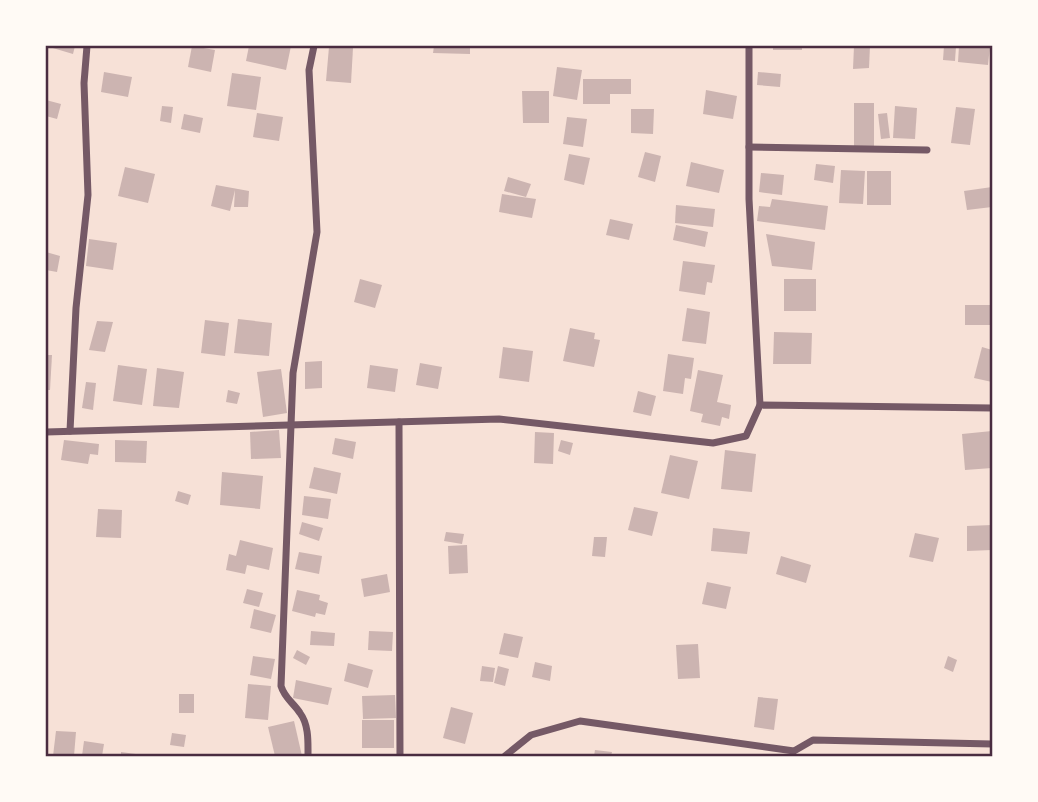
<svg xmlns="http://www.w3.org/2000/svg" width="1038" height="802" viewBox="0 0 1038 802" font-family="Manrope,sans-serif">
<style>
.building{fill:#ccb4b1}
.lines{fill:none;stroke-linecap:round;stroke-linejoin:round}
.minor{stroke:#755966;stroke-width:7}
.neatline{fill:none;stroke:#4a2c40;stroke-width:2.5}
</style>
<rect width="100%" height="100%" fill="#f7e1d7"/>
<g class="building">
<path d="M46,46H75L73,54Z"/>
<path d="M192,46L215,50L211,72L188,67Z"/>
<path d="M249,46H291L286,70L246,61Z"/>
<path d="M434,46H470V54L433,53Z"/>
<rect x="773" y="46" width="29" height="4"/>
<path d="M854,46H870L869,68L853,69Z"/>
<path d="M944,46H956L955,61L943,60Z"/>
<path d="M959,46H990L988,65L958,62Z"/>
<path d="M329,47L353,48L351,83L326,81Z"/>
<path d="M557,67L582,70L577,100L553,96Z"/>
<path d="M104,72L132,77L128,97L101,92Z"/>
<path d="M758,72L781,74L780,87L757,85Z"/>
<path d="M232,73L261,77L256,110L227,106Z"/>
<path d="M583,79H631V94H610V104H583Z"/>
<path d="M706,90L737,96L733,119L703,114Z"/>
<path d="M522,91H549V123H523Z"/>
<path d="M46,100L61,104L57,119L46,116Z"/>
<rect x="854" y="103" width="20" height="44"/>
<path d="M162,106L173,107L171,123L160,121Z"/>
<path d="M895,106L917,108L915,139L893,138Z"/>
<path d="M956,107L975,109L970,145L951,143Z"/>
<path d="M631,109H654L653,134L631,133Z"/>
<path d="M257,113L283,117L279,141L253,137Z"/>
<path d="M887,113L890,138L881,139L878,114Z"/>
<path d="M184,114L203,118L200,133L181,129Z"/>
<path d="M567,117L587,119L583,147L563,144Z"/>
<path d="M645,152L661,156L655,182L638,177Z"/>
<path d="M569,154L590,158L584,185L564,180Z"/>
<path d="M691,162L724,170L719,193L686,186Z"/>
<path d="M816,164L835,166L833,183L814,180Z"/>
<path d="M125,167L155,174L148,203L118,196Z"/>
<path d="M841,170L865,171L863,204L839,203Z"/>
<rect x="867" y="171" width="24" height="34"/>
<path d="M761,173L784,175L782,195L759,192Z"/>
<path d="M508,177L531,184L526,197L504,191Z"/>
<path d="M216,185L249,191L248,207H234L235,190L230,211L211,206Z"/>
<path d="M992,187V207L967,210L964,191Z"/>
<path d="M502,194L536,199L532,218L499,212Z"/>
<path d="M772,199L828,206L825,230L757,221L759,206L770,207Z"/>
<path d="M676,205L715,209L713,227L675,223Z"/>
<path d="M610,219L633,224L629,240L606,235Z"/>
<path d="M676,225L708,232L705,247L673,240Z"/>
<path d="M766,234L815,242L812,270L772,266Z"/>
<path d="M89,239L117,243L113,270L86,266Z"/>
<path d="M46,252L60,256L57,272L46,270Z"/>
<path d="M683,261L715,265L712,283L707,282L705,295L679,291Z"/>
<path d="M360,279L382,285L375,308L354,302Z"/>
<rect x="784" y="279" width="32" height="32"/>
<rect x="965" y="305" width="27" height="20"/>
<path d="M687,308L710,312L706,344L682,341Z"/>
<path d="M238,319L272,323L269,356L234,353Z"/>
<path d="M205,320L229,323L225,356L201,353Z"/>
<path d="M97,321L113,322L105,352L89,350Z"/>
<path d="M570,328L595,333L594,339L600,340L594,367L563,361Z"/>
<path d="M774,332L812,333L811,364H773Z"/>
<path d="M503,347L533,351L529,382L499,378Z"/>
<path d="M982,347L992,350V382L974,378Z"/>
<path d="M668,354L694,358L691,379L685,378L683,394L663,391Z"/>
<path d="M46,355H52L50,390H46Z"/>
<path d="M322,361V388L305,389V362Z"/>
<path d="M420,363L442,367L438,389L416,385Z"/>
<path d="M118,365L147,369L142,405L113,401Z"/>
<path d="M370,365L398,369L395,392L367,388Z"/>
<path d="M157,368L184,372L179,408L153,406Z"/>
<path d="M281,369L287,413L263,417L257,372Z"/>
<path d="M698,370L723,375L717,402L731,405L729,419L722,417L720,426L701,422L703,414L690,411Z"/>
<path d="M86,382L96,383L93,410L82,408Z"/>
<path d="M228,390L240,393L237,404L226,402Z"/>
<path d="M638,391L656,396L651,416L633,412Z"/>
<path d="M279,430L281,458L251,459L250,432Z"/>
<path d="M992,431V468L965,470L962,434Z"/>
<path d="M535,432L554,433L553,464L534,463Z"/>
<path d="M335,438L356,442L353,459L332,454Z"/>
<path d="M64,440L99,444L98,455L90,454L88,464L61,460Z"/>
<path d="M115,440L147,441L146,463L115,462Z"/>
<path d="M561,440L573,443L570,455L558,451Z"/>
<path d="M725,450L756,454L752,492L721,489Z"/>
<path d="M670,455L698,461L689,499L661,493Z"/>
<path d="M314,467L341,473L337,494L309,488Z"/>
<path d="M222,472L263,476L260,509L220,505Z"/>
<path d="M178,491L191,495L188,505L175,501Z"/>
<path d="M304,496L331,499L328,519L302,515Z"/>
<path d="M634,507L658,512L652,536L628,530Z"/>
<path d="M98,509L122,510L121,538L96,537Z"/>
<path d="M302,522L323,528L319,541L299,534Z"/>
<path d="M992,525V550L967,551V526Z"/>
<path d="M713,528L750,532L747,554L711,551Z"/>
<path d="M446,532L464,534L462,544L444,541Z"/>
<path d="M915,533L939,538L933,562L909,557Z"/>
<path d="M594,537H607L605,557L592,556Z"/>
<path d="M240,540L273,548L269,570L247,565L245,574L226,570L229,554L236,556Z"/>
<path d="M467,545L468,573L449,574L448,546Z"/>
<path d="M299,552L322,556L319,574L295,569Z"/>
<path d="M781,556L811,565L806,583L776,574Z"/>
<path d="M387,574L390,592L364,597L361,579Z"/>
<path d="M707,582L731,587L726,609L702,604Z"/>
<path d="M247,589L263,593L259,607L243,603Z"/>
<path d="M297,590L320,595L319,600L328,603L325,615L316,613L315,617L292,611Z"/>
<path d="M254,609L276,615L271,633L250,628Z"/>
<path d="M311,631L335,633L334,646L310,645Z"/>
<path d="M369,631L393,632L392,651L368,650Z"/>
<path d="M504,633L523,637L518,658L499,654Z"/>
<path d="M698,644L700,678L678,679L676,645Z"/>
<path d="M297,650L310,657L306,665L293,658Z"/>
<path d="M253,656L275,659L271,679L250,675Z"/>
<path d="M948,656L957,660L953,672L944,668Z"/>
<path d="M535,662L552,666L550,681L532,677Z"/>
<path d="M348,663L373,670L368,688L344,681Z"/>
<path d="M482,666L495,668L493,682L480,681Z"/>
<path d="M498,666L509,669L505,686L494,683Z"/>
<path d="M296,680L332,688L328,705L293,698Z"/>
<path d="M248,684L271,686L268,720L245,718Z"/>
<rect x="179" y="694" width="15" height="19"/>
<path d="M395,695L396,718L363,719L362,696Z"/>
<path d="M758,697L778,699L774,730L754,727Z"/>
<path d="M451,707L473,713L465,744L443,738Z"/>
<rect x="362" y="720" width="32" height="28"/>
<path d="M294,721L302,756H275L268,727Z"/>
<path d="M56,731L76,732L74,756H53Z"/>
<path d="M172,733L186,735L184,747L170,745Z"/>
<path d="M84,741L104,744L102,756H82Z"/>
<path d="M595,750L612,752L611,756H594Z"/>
<path d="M121,752L143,755V756H121Z"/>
</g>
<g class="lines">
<g class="minor">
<path d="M749,46V199L760,405"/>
<path d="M749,147L927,150"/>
<path d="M399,422L400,756"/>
<path d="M70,431L76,308L88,195L84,83L87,46"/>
<path d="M46,432L499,419L713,443L746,436L760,405L992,408"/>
<path d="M308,756C308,742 309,725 300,713C293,702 285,699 281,686L293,373L317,232L309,70L314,46"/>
<path d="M505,756L531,735L580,721L794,751L813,740L992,744"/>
</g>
</g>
<rect width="1038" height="802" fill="none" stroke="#fffaf5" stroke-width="94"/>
<rect x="47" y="47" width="944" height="708" class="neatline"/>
</svg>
